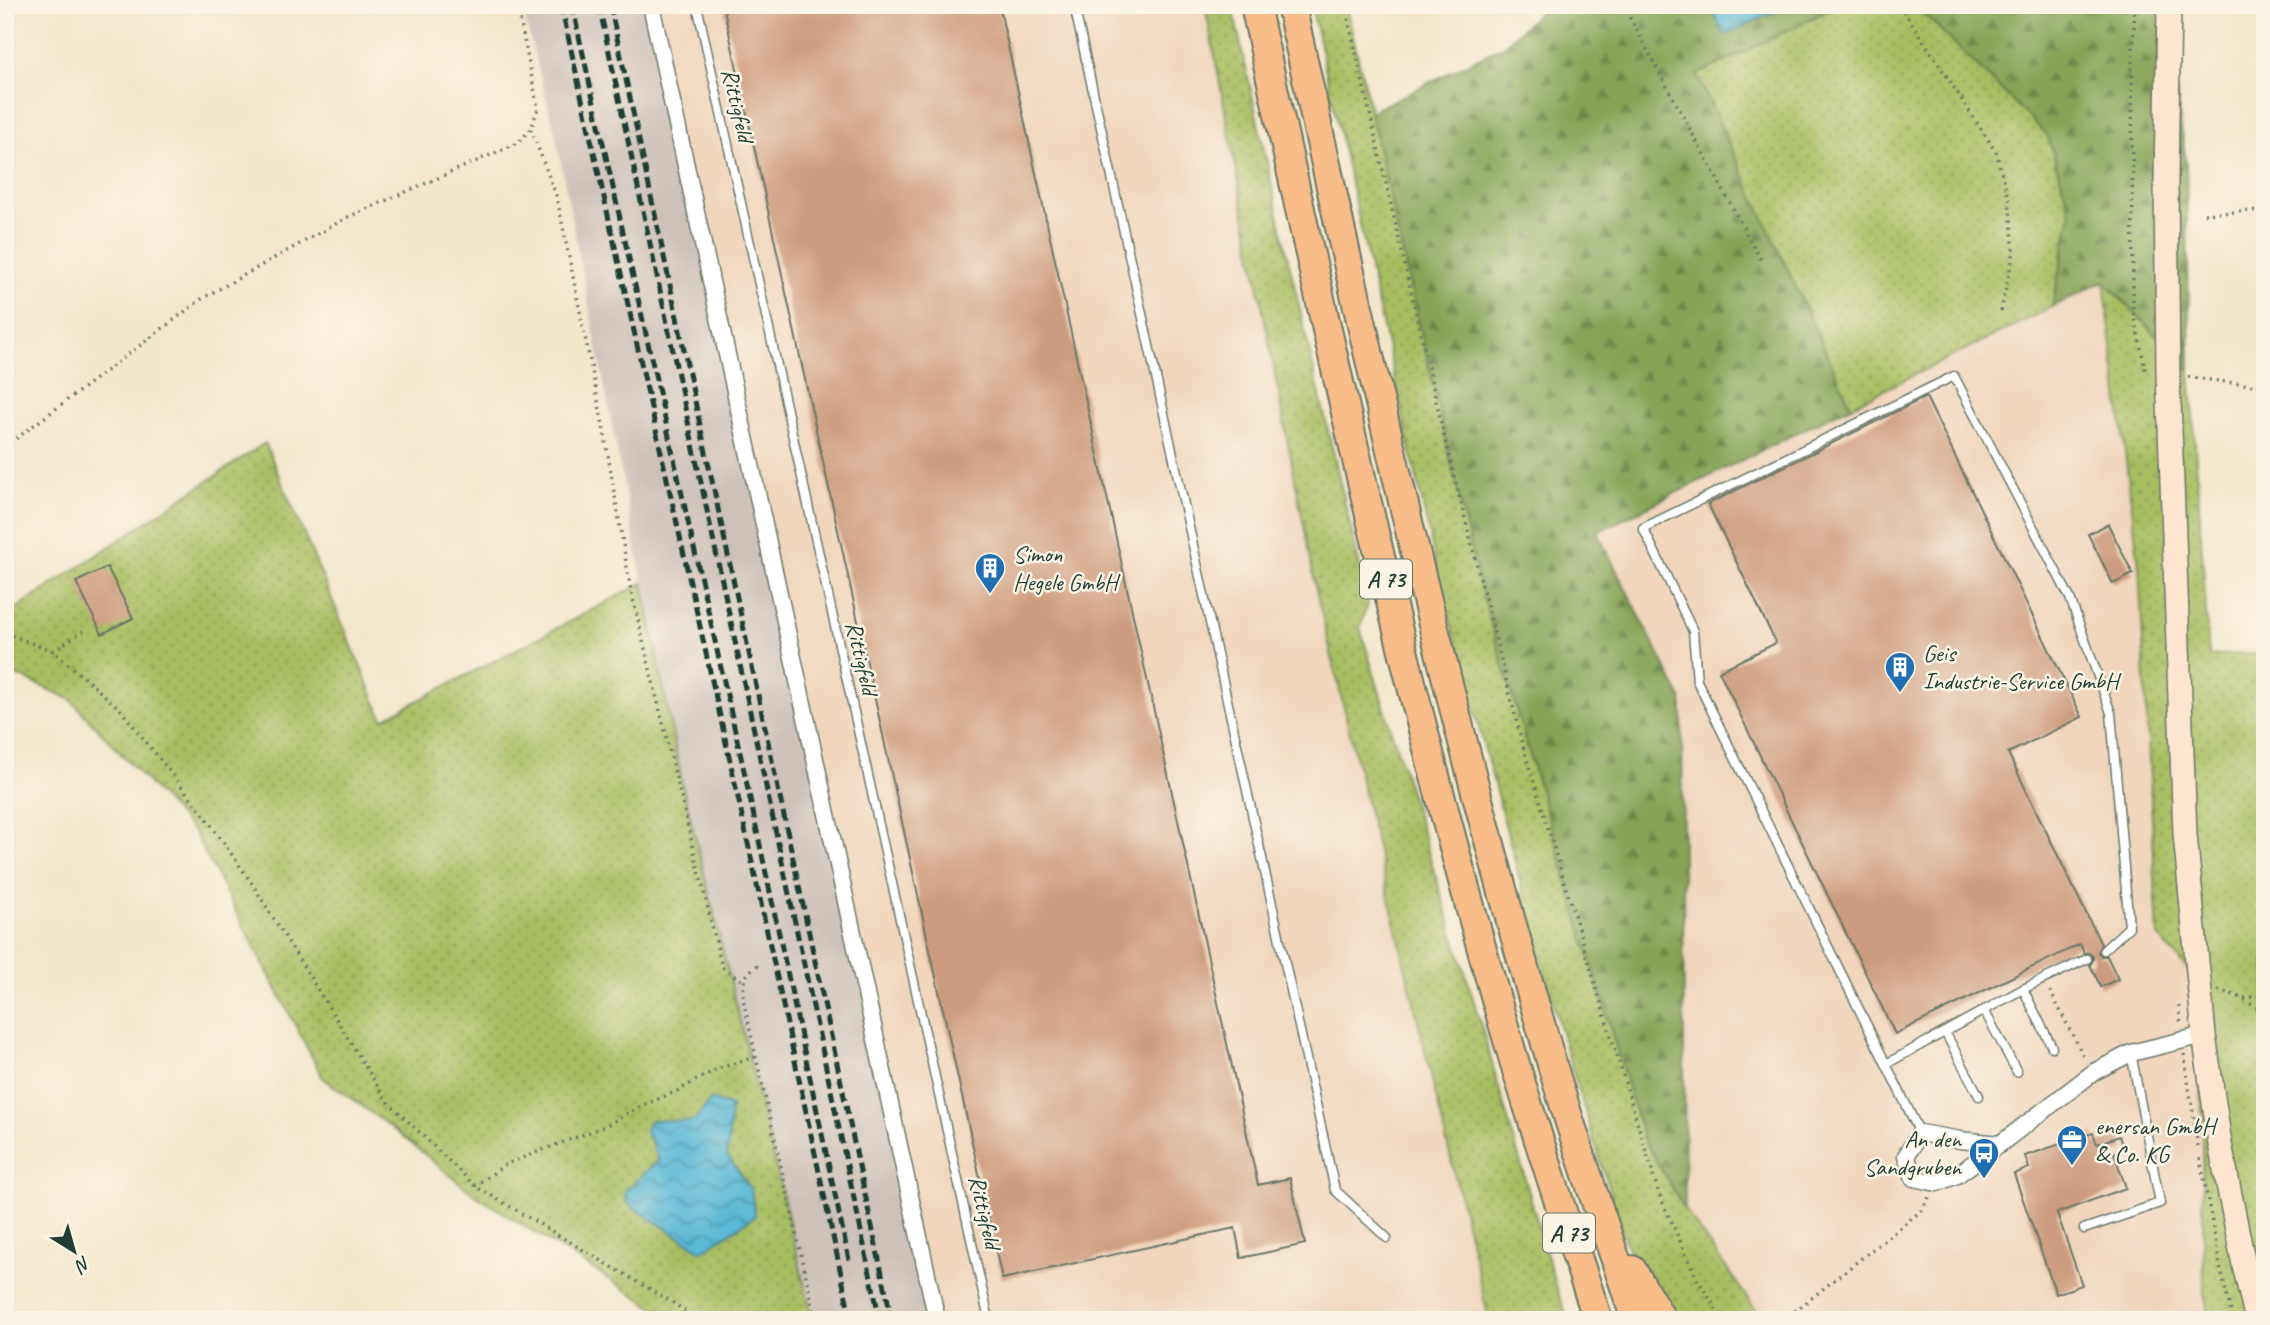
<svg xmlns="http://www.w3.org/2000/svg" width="2270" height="1325" viewBox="0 0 2270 1325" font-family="Caveat,sans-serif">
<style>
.built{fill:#f1d5bd}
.railway{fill:#cec1ba}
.grass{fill:url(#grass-dots);stroke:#647d4a;stroke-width:2}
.forest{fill:url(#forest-firs);stroke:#527046;stroke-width:2}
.water{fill:url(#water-waves);stroke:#3c7a85;stroke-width:2}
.building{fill:#cd9b7f}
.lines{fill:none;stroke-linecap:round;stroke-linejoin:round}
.service-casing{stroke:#697869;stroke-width:11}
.minor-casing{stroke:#697869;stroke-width:19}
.secondary-casing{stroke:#697869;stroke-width:26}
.motorway-casing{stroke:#697869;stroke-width:32}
.path{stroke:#697869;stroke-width:3.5;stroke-dasharray:2 5;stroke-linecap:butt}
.service{stroke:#fff;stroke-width:8}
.minor{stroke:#fff;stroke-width:16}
.secondary{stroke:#fde5d0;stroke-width:23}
.motorway{stroke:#f9bd89;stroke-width:28}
.rail{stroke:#1f3d34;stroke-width:5;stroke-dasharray:10 5;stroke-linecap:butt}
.labels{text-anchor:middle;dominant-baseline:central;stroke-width:5;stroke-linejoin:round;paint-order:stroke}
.shield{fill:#fcf5e5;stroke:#617469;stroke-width:2}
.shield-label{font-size:23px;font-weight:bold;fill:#1f3d34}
.street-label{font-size:24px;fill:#1f3d34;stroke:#fcf5e5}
.poi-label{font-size:24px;fill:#1f3d34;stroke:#fcf5e5;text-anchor:start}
</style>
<defs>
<pattern id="grass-dots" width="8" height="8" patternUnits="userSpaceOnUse" patternTransform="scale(1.75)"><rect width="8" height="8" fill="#a8bd61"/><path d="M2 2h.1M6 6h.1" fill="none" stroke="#889b51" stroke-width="1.8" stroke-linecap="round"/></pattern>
<pattern id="forest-firs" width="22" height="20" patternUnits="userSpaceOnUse" patternTransform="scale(1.75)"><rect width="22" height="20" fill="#86a457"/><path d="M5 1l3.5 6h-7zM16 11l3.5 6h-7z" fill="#6d8749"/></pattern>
<pattern id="water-waves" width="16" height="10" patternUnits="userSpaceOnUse" patternTransform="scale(1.75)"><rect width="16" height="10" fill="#58b8d6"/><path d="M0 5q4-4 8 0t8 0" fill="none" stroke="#4897ae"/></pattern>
</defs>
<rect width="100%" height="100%" fill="#fcf5e5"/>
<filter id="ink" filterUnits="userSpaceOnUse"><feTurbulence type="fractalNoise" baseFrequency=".0143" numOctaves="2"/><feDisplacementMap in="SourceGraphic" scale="14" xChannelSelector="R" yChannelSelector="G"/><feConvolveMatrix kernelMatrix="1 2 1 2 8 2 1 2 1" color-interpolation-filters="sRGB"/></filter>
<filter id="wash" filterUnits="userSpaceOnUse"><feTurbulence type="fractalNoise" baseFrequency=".00686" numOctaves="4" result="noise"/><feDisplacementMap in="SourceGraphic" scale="28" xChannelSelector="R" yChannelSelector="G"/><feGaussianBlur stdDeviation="1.57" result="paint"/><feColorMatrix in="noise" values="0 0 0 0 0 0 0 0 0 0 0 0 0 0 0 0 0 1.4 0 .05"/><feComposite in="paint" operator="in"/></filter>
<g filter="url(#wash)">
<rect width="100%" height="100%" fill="#f3e6cb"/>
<g class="built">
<path d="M650,5H1205L1316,590L1489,1320H932Z"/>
<path d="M2104,281L2139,566L2200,983L2204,1294L2210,1320H1763L1685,1210L1682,700L1597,532Z"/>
</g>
<path class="railway" d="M521,5H650L932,1320H813L682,783L554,127Z"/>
<g class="grass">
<path d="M1205,5H1232L1289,263L1368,602L1360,628L1479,1018L1556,1287L1568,1320H1489L1316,590Z"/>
<path d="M1311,5H1346L1479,583L1643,1137L1685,1210L1763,1320H1661L1625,1242L1562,1036L1441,587Z"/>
<path d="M1839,5H1915L2048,135L2071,214L2052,307L1851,406L1697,75Z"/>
<path d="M2104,281L2190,370L2209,656L2265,652V1320H2210L2204,1295L2200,983L2158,936L2139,566Z"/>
<path d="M265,443L383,719L643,583L682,783L813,1320H674L475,1195L388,1125L323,1078L194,832L70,699L5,670V616Z"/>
</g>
<g class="forest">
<path d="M1547,5H1839L1697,75L1851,406L1597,532L1682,700L1685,1210L1643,1138L1479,583L1370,112L1505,45Z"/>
<path d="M1915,5H2169L2167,30L2186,162L2190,370L2104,281L2052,307L2071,214L2048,136Z"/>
</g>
<g class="water">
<path d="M1709,5H1788L1725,35Z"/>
<path d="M711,1099L731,1107L727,1155L751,1189L755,1216L702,1251L628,1204L624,1192L659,1160L645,1129L651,1120L694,1121Z"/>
</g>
<g id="blocks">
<g class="building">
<path d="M723,5H999L1258,1185L1290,1178L1305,1244L1241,1258L1235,1228L1002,1279Z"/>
<path d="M1926,397L2082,717L2008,753L2101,944L2098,952L2101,956H2107L2118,979L2101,987L2090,965L2093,960V956L2088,953H2084L2080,944L1895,1034L1719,671L1776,643L1708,504Z"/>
<path d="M2108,524L2133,574L2113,584L2088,534Z"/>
<path d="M107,567L133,618L102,634L76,582Z"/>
<path d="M2093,1133L2097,1144L2119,1136L2124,1150L2114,1153L2126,1188L2057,1213L2082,1285L2056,1294L2014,1174L2029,1168L2025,1156Z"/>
</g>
</g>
</g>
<g filter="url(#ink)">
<use href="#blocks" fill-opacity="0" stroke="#697869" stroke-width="2"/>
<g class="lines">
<g class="service-casing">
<g id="service">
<path d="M697,5L989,1320"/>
<path d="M1074,5L1335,1190L1387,1238"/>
<path d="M2023,989L2052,1047"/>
<path d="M1984,1010L2017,1072"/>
<path d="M1945,1032L1979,1096"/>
<path d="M1886,1064L1697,681L1693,631L1643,528L1954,376L2070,598L2111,713L2129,927L2104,950"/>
<path d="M1920,1133L1886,1064L2023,989L2087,959"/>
<path d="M2084,1229L2160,1203L2131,1053"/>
</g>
</g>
<g class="minor-casing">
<g id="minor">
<path d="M651,5L937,1320"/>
<path d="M2000,1144L1957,1175L1937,1183L1914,1178L1906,1156L1920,1133L1960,1140L2000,1144L2094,1072L2131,1053L2204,1035"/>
</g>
</g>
<g class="secondary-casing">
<path id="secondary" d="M2169,5L2166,179L2168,374L2185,834L2204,1035L2220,1144L2244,1265L2257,1320"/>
</g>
<g class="motorway-casing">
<g id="motorway">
<path d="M1255,5C1331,354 1409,704 1510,1047C1537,1138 1568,1229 1598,1320"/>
<path d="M1291,5C1367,355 1446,704 1547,1047C1573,1139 1606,1229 1636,1320"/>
<path d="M1632,1270L1662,1320"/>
</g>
</g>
<g class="path">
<path d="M1345,5L1447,448L1523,746L1659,1194L1697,1279L1723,1320"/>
<path d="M1623,5L1762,262"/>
<path d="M1900,5L1996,152L2009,200L2014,251L2001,311"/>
<path d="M2135,5L2132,68L2133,311L2146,373"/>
<path d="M531,129L557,198L603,425L631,591L722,967L742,981"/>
<path d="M2204,214L2265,210"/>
<path d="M2188,377L2265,387"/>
<path d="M5,447L203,298L346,218L518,143L531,129L538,108L517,5"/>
<path d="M5,633L53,651L119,708L202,812L251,882L387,1101L475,1186L675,1304L697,1320"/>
<path d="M53,651L86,629"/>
<path d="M758,965C741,975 743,986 744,1004L816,1320"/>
<path d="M2218,990L2242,998L2265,1014"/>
<path d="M2050,991L2085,1059"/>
<path d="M2244,998L2265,996"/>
<path d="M2179,1006L2181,1026"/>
<path d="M2184,1054L2198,1147"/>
<path d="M2200,1158L2221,1271L2233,1320"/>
<path d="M475,1186L506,1164L603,1127L639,1107L677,1091L717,1069L755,1057"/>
<path d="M1784,1320L1922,1210L1929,1197"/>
</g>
<use href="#service" class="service"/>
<use href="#minor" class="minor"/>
<use href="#secondary" class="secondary"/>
<use href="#motorway" class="motorway"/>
<g class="rail">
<path d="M561,5L733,774L851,1320"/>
<path d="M572,5L743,766L849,1260"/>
<path d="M599,5L880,1320"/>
<path d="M610,5L892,1320"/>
</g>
</g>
</g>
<defs>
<g id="building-pin" transform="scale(1.575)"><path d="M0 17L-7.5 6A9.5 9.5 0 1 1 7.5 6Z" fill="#1f6fb2" stroke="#fcf5e5"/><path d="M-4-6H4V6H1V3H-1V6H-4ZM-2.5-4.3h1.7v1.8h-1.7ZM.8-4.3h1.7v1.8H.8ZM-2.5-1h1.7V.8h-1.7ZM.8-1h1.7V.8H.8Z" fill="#fff"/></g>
<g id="office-pin" transform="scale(1.575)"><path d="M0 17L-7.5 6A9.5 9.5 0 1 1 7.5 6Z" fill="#1f6fb2" stroke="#fcf5e5"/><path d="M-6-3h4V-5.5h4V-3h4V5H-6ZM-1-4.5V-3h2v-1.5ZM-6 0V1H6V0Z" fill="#fff"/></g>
<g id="bus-pin" transform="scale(1.575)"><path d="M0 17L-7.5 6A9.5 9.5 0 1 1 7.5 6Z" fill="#1f6fb2" stroke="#fcf5e5"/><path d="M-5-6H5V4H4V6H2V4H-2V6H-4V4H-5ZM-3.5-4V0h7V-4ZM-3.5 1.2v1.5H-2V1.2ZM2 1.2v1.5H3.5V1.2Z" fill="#fff"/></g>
</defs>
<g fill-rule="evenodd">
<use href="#building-pin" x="990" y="568"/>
<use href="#building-pin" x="1900" y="667"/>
<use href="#office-pin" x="2072" y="1140"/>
<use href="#bus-pin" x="1984" y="1153"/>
</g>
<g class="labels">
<g class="shield">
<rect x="1360" y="559.5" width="52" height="39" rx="5"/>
<rect x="1543" y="1213.5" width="52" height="39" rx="5"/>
</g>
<g class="shield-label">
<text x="1386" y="579">A 73</text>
<text x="1569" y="1233">A 73</text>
</g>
<g class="street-label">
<text transform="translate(738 105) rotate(77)">Rittigfeld</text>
<text transform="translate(862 658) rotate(77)">Rittigfeld</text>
<text transform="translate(985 1212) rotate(77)">Rittigfeld</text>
</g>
<g class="poi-label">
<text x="1013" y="554">Simon<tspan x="1013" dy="28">Hegele GmbH</tspan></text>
<text x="1923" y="653">Geis<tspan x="1923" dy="28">Industrie-Service GmbH</tspan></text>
<text x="2095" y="1126">enersan GmbH<tspan x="2095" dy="28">&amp; Co. KG</tspan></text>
<text x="1961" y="1139" text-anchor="end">An den<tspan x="1961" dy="28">Sandgruben</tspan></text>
</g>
</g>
<rect width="2270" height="1325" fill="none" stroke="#fcf5e5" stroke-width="28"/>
<g transform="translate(74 1251) rotate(143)" stroke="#fcf5e5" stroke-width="5" paint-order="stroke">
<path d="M0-5L12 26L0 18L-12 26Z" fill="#1f3d34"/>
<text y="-10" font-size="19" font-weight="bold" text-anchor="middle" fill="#1f3d34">N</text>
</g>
</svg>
